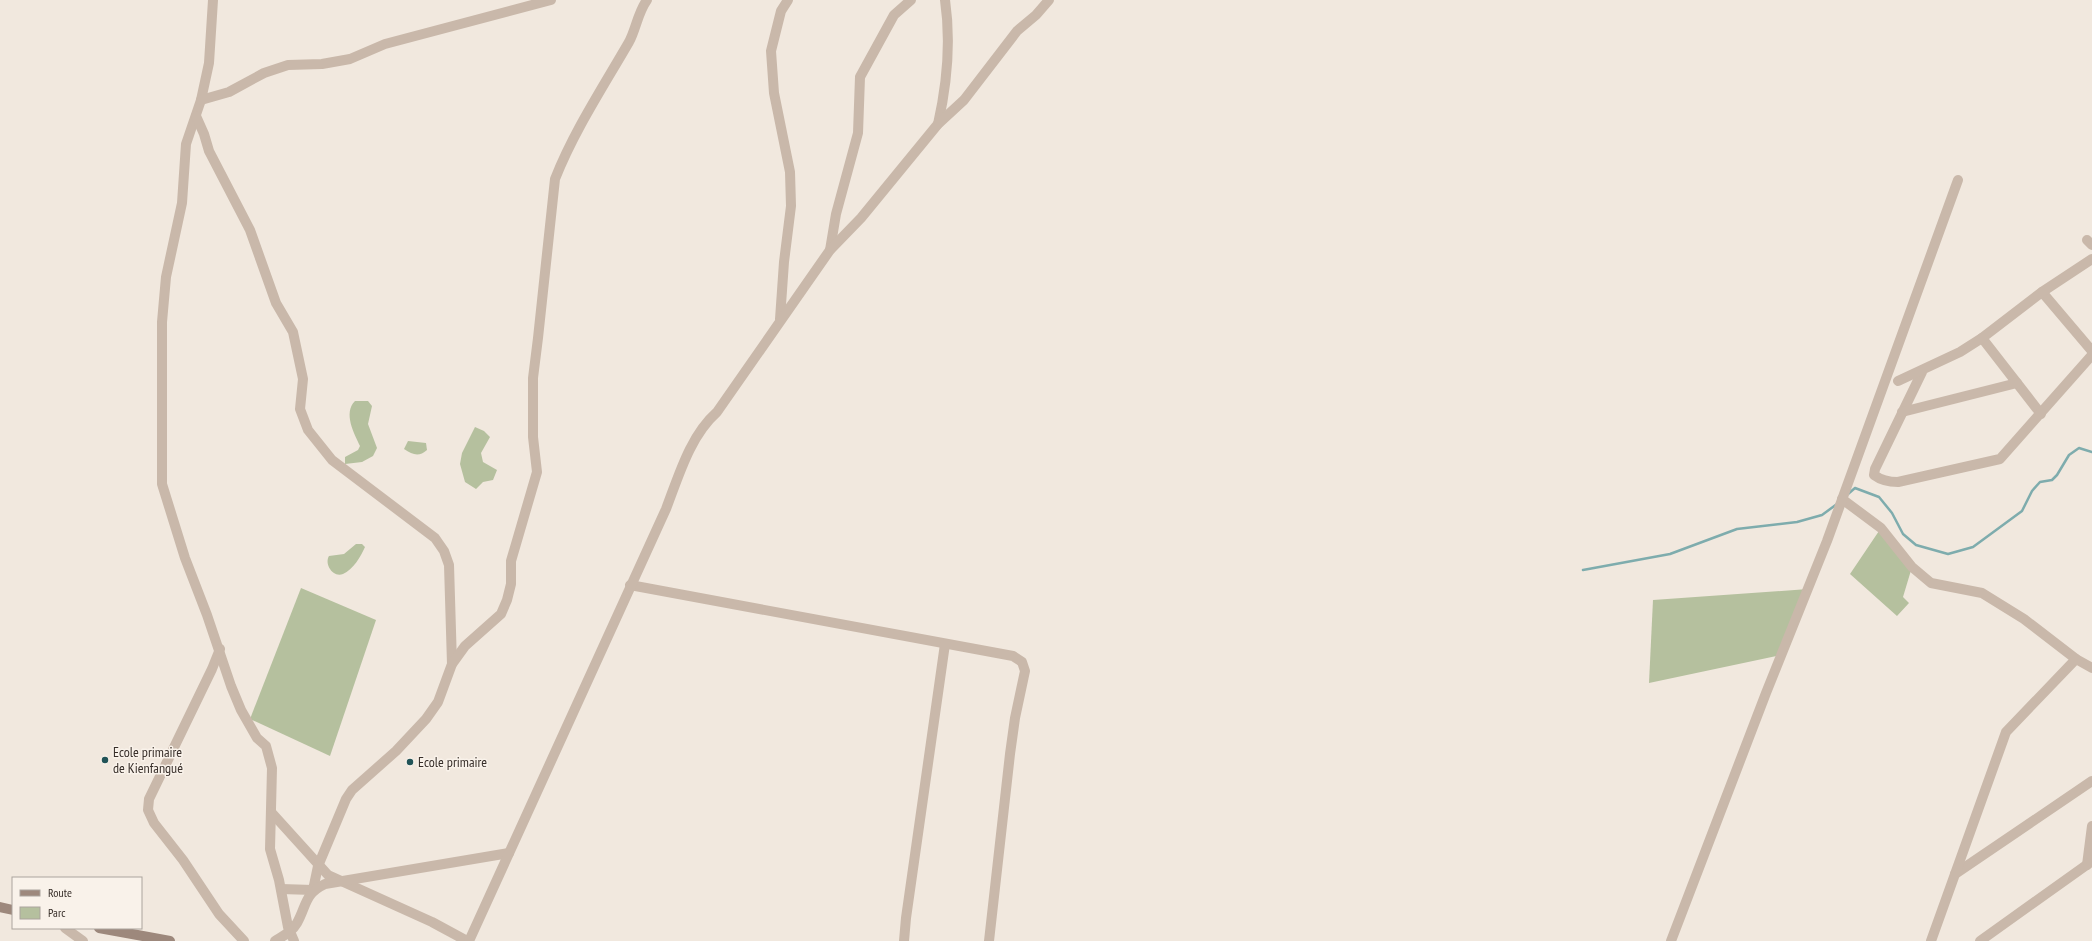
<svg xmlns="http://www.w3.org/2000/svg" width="2092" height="941" viewBox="0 0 2092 941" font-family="'PT Sans Narrow',sans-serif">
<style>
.green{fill:#b5c09e}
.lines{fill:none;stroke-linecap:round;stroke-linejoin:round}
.stream{stroke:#7eacad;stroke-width:2.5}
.street{stroke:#c9b8aa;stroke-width:10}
.secondary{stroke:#9d887c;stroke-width:10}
.poi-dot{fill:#215357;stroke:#f9f2ea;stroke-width:1.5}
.labels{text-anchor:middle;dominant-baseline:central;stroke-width:3;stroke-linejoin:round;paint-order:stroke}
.poi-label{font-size:14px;fill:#372e29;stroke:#f9f2ea;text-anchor:start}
</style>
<rect width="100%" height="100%" fill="#f1e8de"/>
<g class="green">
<path d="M355,401H368L372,406L368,424L377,448L373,456L362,462L345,464V457L358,450L360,446C354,433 343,413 355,401Z"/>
<path d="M475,427L484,431L490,437L481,453L483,462L497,470L493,480L483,482L476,489L465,482L460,464L462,453Z"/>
<path d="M408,441L426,443L427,450C419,457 413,455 404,449Z"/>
<path d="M1881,528L1912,567L1903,597L1909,603L1897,616L1850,574Z"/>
<path d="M356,544H362L365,547C361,556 353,570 343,574C333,578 324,564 329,556L344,554Z"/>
<path d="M301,588L376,620L330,756L250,719Z"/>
<path d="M1808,589L1781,655L1649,683L1653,600Z"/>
</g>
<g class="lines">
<g class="stream">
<path d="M1848,494L1855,488L1879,497L1892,513L1903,534L1916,545L1948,554L1973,547L2022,511L2032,491L2040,482L2052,480L2057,475L2069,455L2079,448L2092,452"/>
<path d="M1583,570L1670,554L1737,529L1797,522L1822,515L1837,504"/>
</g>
<g class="street">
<path d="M213,0L209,63L201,100L186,144L182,203L166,277L162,322V484L185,558L207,615L231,686L241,710L257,738L266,746L272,768L270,849L279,880L288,927L294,941"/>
<path d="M201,100L229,92L264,73L288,65L322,64L350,59L385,44L551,0"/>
<path d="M196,116L204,134L209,151L250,230L276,303L293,332L303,379L300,409L308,430L332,460L435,538L444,551L449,565L452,664"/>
<path d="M938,124C947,84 951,41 945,0"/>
<path d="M2087,240L2092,245"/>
<path d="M830,250L836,214L858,133L860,77L894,15L911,0"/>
<path d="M2042,292L2092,351"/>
<path d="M780,319L784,262L791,206L790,172L774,93L771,51L781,11L788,0"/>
<path d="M1982,338L2041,414"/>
<path d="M1922,372L1875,469L1874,475C1882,481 1889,482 1898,482L2000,459L2092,355"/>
<path d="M1898,381L1960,352L1982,338L2042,292L2092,259"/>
<path d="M1902,412L2017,383"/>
<path d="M1842,499L1881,528L1912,567L1931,583L1982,593L2024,619L2076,659"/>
<path d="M630,585L1013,656L1022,662L1025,671L1015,718L1010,754L989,941"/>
<path d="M220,649L212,669L149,799L148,810L154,823L183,860L219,914L244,941"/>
<path d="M271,812L328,875L432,922L467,941"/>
<path d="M2087,865L2092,826"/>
<path d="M1955,874L2092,781"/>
<path d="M281,889L313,890L318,866L346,799L352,790L396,751L426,719L438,702L452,664L465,646L501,614L507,600L511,584V561L537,472L533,437V378L538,338L555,179C574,131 603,87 629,42C636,29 638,12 647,0"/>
<path d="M65,928L83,941"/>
<path d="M275,941C283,936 292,932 297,923C307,905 304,894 325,884L509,853"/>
<path d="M469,941L666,509C679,475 690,436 717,412L830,250L861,218L938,124L964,100L1017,31L1036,15L1049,0"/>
<path d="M904,941L906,918L945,644"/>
<path d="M1671,941L1766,693L1827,541L1958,180"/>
<path d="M1931,941L2006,732L2076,659L2092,668"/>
<path d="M1980,941L2092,861"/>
</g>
<g class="secondary">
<path d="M0,907L13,910"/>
<path d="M99,928L170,941"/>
</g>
</g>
<g class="poi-dot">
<circle cx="105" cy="760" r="4"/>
<circle cx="410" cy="762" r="4"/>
</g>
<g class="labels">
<g class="poi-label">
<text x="113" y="752">Ecole primaire<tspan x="113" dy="16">de Kienfangué</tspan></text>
<text x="418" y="762">Ecole primaire</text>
</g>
</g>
<rect x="12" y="877" width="130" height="52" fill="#f9f2ea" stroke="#aba49d"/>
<rect x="20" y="890" width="20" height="6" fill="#9d887c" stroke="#aba49d"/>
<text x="48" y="897" font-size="12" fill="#372e29">Route</text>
<rect x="20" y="907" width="20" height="12" fill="#b5c09e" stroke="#aba49d"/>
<text x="48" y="917" font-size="12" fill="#372e29">Parc</text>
</svg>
